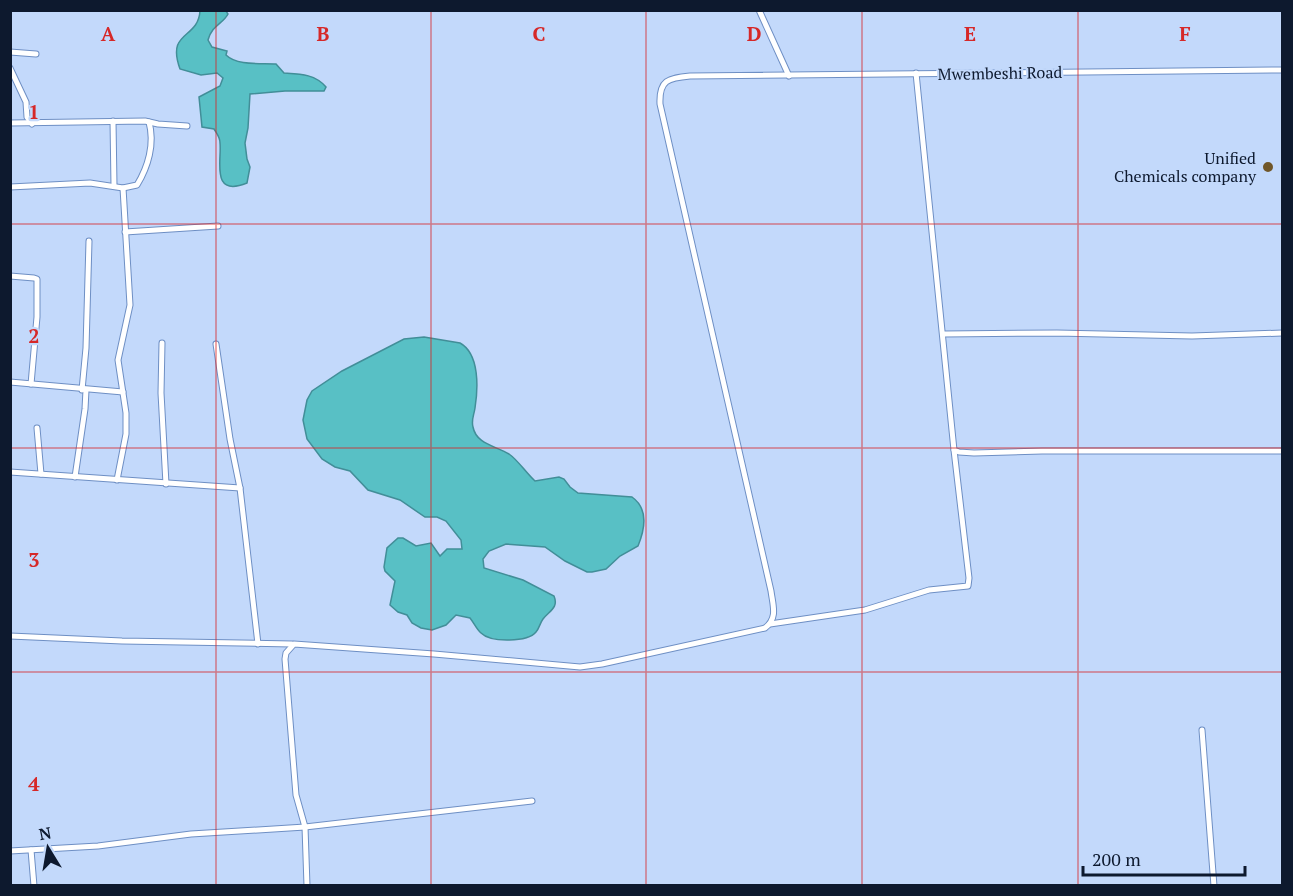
<svg xmlns="http://www.w3.org/2000/svg" width="1293" height="896" viewBox="0 0 1293 896" font-family="'PT Serif',serif">
<style>
.water{fill:#58c0c5;stroke:#428e98;stroke-width:1.5}
.lines{fill:none;stroke-linecap:round;stroke-linejoin:round}
.minor-casing{stroke:#6e8fc4;stroke-width:7}
.minor{stroke:#fff;stroke-width:5}
.grid{fill:none;stroke:#d62828;stroke-width:1.5;stroke-opacity:0.55}
.poi-dot{fill:#705628;stroke:#c3d9fb;stroke-width:2}
.labels{text-anchor:middle;dominant-baseline:central;stroke-width:4.5;stroke-linejoin:round;paint-order:stroke}
.street-label{font-size:16px;fill:#0d192e;stroke:#c3d9fb}
.poi-label{font-size:16px;fill:#0d192e;stroke:#c3d9fb;text-anchor:end}
.grid-label{font-size:20px;text-anchor:middle;font-weight:bold;fill:#d62828;stroke:#c3d9fb;stroke-width:4.5;stroke-linejoin:round;paint-order:stroke}
</style>
<rect width="100%" height="100%" fill="#c3d9fb"/>
<g class="water">
<path d="M200,11H226L228,14C223,24 212,25 208,40L212,47L227,51L226,55C237,66 261,63 276,64L284,73C300,74 315,74 326,87L324,91H285L250,94L248,128L245,143L247,159L250,167L247,183C210,198 222,160 220,143C220,137 217,134 214,129L202,127L199,97L220,86L223,78L217,73L201,75L180,69C166,30 198,40 200,11Z"/>
<path d="M424,337L460,343C480,354 478,389 475,408C474,415 471,420 473,427C476,444 496,446 509,454C518,460 526,473 535,481L559,477L564,479L570,487L578,493L632,497C649,509 645,529 638,546L620,556L606,569L592,572H587L565,561L545,547L506,544L489,551L483,559L484,568L523,580L554,596C559,608 549,611 543,619C540,623 539,629 536,632C528,642 491,643 481,633C477,630 474,623 470,618L456,615L446,625L432,630L421,628L412,623L407,615L398,612L390,605L395,581L385,571L384,567L387,548L398,538H403L416,546L431,543L440,556L447,549H462L461,540L446,521L437,517H425L400,500L368,490L350,471L335,467L322,459L307,439L303,420L307,400L312,391L342,371L404,339Z"/>
</g>
<g class="lines">
<g class="minor-casing">
<g id="minor">
<path d="M759,10L789,76"/>
<path d="M10,52L36,54"/>
<path d="M10,68L26,102L27,117L32,124"/>
<path d="M916,73L954,450L959,452L974,453L1042,451H1282"/>
<path d="M113,121L114,186"/>
<path d="M10,123L145,121L158,124L187,126"/>
<path d="M10,187L90,183L123,188L137,185C148,167 155,144 149,122"/>
<path d="M125,232L218,226"/>
<path d="M10,276L34,278L37,279V317L31,384"/>
<path d="M944,334L1057,333L1192,336L1282,333"/>
<path d="M162,343L161,393L166,484"/>
<path d="M216,344L230,439L240,488L258,644"/>
<path d="M10,382L123,392"/>
<path d="M82,390L86,348L89,241"/>
<path d="M37,428L41,474"/>
<path d="M10,472L240,488"/>
<path d="M75,477L85,409L86,390"/>
<path d="M117,480L126,434V413L118,360L130,305L123,188"/>
<path d="M770,624L865,610L929,590L968,586L969,578L954,450"/>
<path d="M10,636L122,641L292,644"/>
<path d="M1202,730L1214,886"/>
<path d="M31,850L34,886"/>
<path d="M10,851L98,846L191,834L305,827L532,801"/>
<path d="M307,886L305,827L296,795L285,659L286,653L294,644L434,654L580,667L602,664L765,628C778,618 773,606 771,591L660,104C659,80 668,78 690,76L1282,70"/>
</g>
</g>
<use href="#minor" class="minor"/>
</g>
<path class="grid" d="M216,10V886M431,10V886M646,10V886M862,10V886M1078,10V886M10,224H1282M10,448H1282M10,672H1282"/>
<circle class="poi-dot" cx="1268" cy="167" r="6"/>
<g class="labels">
<g class="street-label">
<text transform="translate(1000 73) rotate(-1)">Mwembeshi Road</text>
</g>
<g class="poi-label">
<text x="1256" y="158">Unified<tspan x="1256" dy="18">Chemicals company</tspan></text>
</g>
</g>
<g class="grid-label">
<text x="108" y="41">A</text>
<text x="323" y="41">B</text>
<text x="539" y="41">C</text>
<text x="754" y="41">D</text>
<text x="970" y="41">E</text>
<text x="1185" y="41">F</text>
<text x="34" y="119">1</text>
<text x="34" y="343">2</text>
<text x="34" y="567">3</text>
<text x="34" y="791">4</text>
</g>
<rect width="1293" height="896" fill="none" stroke="#0d192e" stroke-width="24"/>
<g transform="translate(48 848) rotate(349)" stroke="#c3d9fb" stroke-width="4.5" paint-order="stroke">
<path d="M0-4.5L10 22L0 15L-10 22Z" fill="#0d192e"/>
<text y="-9" font-size="16" font-weight="bold" text-anchor="middle" fill="#0d192e">N</text>
</g>
<path d="M1083 866v9h162v-9" fill="none" stroke="#0d192e" stroke-width="3"/>
<text x="1092" y="866" font-size="18" fill="#0d192e" stroke="#c3d9fb" stroke-width="4.5" paint-order="stroke">200 m</text>
</svg>
